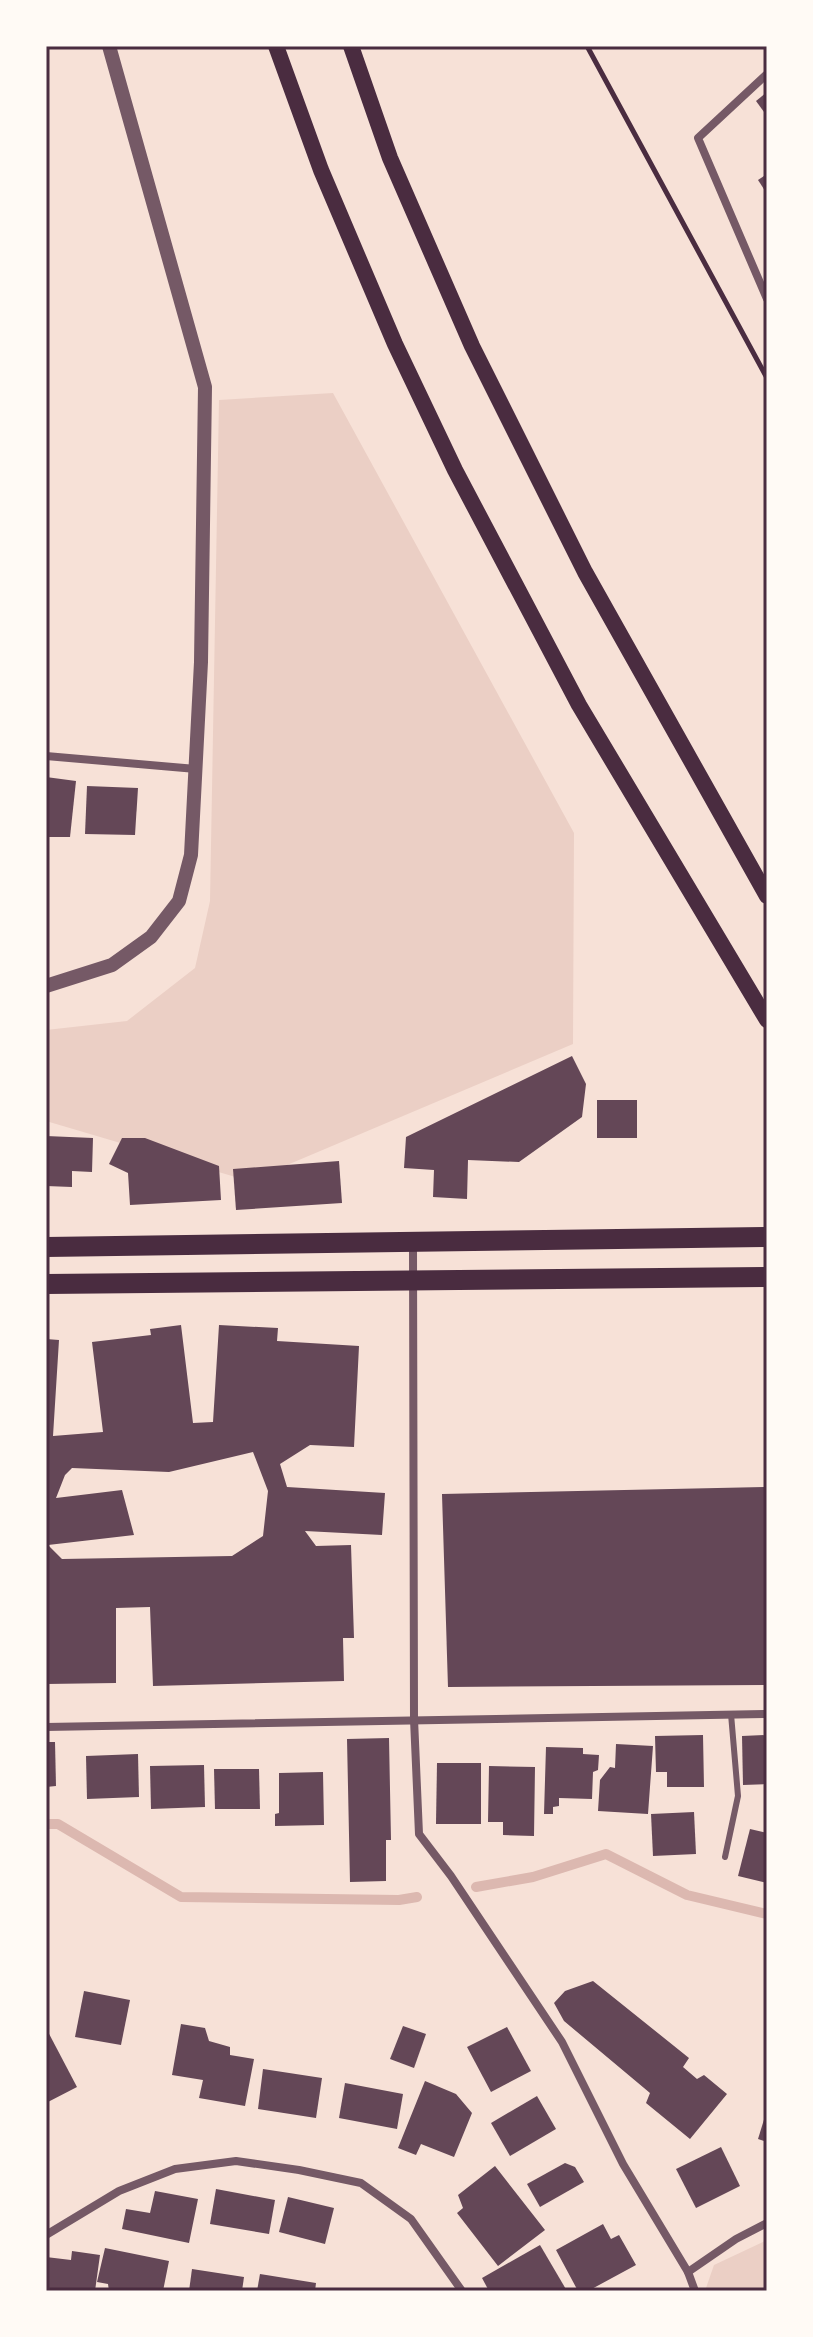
<svg xmlns="http://www.w3.org/2000/svg" width="813" height="2337" viewBox="0 0 813 2337" font-family="'Crimson Pro',serif">
<style>
.green{fill:#ebcfc5}
.lines{fill:none;stroke-linecap:round;stroke-linejoin:round}
.stream{stroke:#dcb8b0;stroke-width:10}
.building{fill:#644757;fill-rule:evenodd}
.path{stroke:#4a2c40;stroke-width:5}
.service{stroke:#755966;stroke-width:6}
.minor{stroke:#755966;stroke-width:8}
.tertiary{stroke:#755966;stroke-width:14}
.secondary{stroke:#4a2c40;stroke-width:16}
.primary{stroke:#4a2c40;stroke-width:20}
.neatline{fill:none;stroke:#4a2c40;stroke-width:3}
</style>
<rect width="100%" height="100%" fill="#f7e1d7"/>
<g class="green">
<path d="M333,393L574,833L573,1044L249,1181L46,1121V1030L127,1021L195,968L210,901L219,400Z"/>
<path d="M767,2240V2291H707L706,2288L714,2265Z"/>
</g>
<g class="lines">
<g class="stream">
<path d="M46,1824H58L181,1897L399,1900L417,1897"/>
<path d="M476,1887L533,1877L606,1854L687,1895L767,1914"/>
</g>
</g>
<g class="building">
<path d="M767,92V116L756,101Z"/>
<path d="M767,174V194L758,180Z"/>
<path d="M46,777L76,781L70,837H46Z"/>
<path d="M87,786L138,788L135,835L85,834Z"/>
<path d="M572,1056L586,1084L582,1117L519,1162L468,1160L467,1199L433,1197L434,1170L404,1168L406,1137Z"/>
<rect x="597" y="1100" width="40" height="38"/>
<path d="M46,1136L93,1138L92,1172L72,1171V1187L46,1186Z"/>
<path d="M122,1138H145L219,1166L221,1200L130,1205L128,1173L109,1164Z"/>
<path d="M339,1161L342,1203L236,1210L233,1169Z"/>
<path d="M181,1325L193,1423L213,1422L219,1325L278,1328L277,1341L359,1346L354,1447L310,1445L280,1464L287,1487L385,1493L382,1535L305,1531L316,1546L351,1545L354,1638H343L344,1681L153,1686L150,1607L116,1608V1683L46,1684V1339L59,1340L53,1436L103,1432L92,1342L151,1335L150,1329ZM253,1452L268,1491L263,1536L232,1556L62,1559L48,1545L134,1535L122,1490L56,1498L65,1475L72,1468L169,1472Z"/>
<path d="M767,1487V1685L448,1687L442,1494Z"/>
<path d="M703,1735L704,1787H667V1772H656L655,1736Z"/>
<path d="M767,1735V1784L743,1785L742,1736Z"/>
<path d="M389,1738L391,1840H386V1881L350,1882L347,1739Z"/>
<path d="M46,1742H55L56,1786L46,1787Z"/>
<path d="M616,1744L653,1746L648,1814L598,1811L600,1780L610,1767L615,1768Z"/>
<path d="M546,1747L583,1748V1754L599,1755L598,1770L593,1772L592,1799L559,1798V1806L553,1807V1814H544Z"/>
<path d="M138,1754L139,1797L87,1799L86,1756Z"/>
<path d="M437,1763H481V1824H436Z"/>
<path d="M204,1765L205,1807L151,1809L150,1766Z"/>
<path d="M489,1766L535,1767L534,1836L503,1835V1822H488Z"/>
<path d="M214,1769H259L260,1809H215Z"/>
<path d="M323,1772L324,1825L275,1826V1814L279,1813V1773Z"/>
<path d="M694,1812L696,1854L653,1856L651,1814Z"/>
<path d="M750,1829L767,1833V1883L738,1876Z"/>
<path d="M593,1981L689,2058L683,2067L697,2079L704,2075L727,2094L690,2139L646,2103L650,2093L564,2021L554,2003L565,1991Z"/>
<path d="M84,1991L130,2000L121,2045L75,2037Z"/>
<path d="M181,2024L205,2028L209,2041L230,2047V2055L254,2059L245,2106L199,2098L203,2080L172,2075Z"/>
<path d="M403,2026L426,2034L414,2068L390,2059Z"/>
<path d="M507,2027L531,2071L491,2092L467,2047Z"/>
<path d="M46,2028L77,2087L46,2103Z"/>
<path d="M263,2069L322,2078L316,2118L258,2109Z"/>
<path d="M425,2081L456,2094L472,2113L454,2157L421,2144L416,2155L398,2148Z"/>
<path d="M345,2083L403,2094L397,2129L339,2118Z"/>
<path d="M537,2096L556,2129L510,2156L491,2123Z"/>
<path d="M766,2113H767V2142L758,2139Z"/>
<path d="M721,2147L740,2186L696,2208L676,2169Z"/>
<path d="M565,2163L575,2167L584,2182L540,2207L527,2184Z"/>
<path d="M495,2166L545,2230L498,2266L457,2213L463,2208L458,2195Z"/>
<path d="M216,2189L275,2200L269,2234L210,2224Z"/>
<path d="M155,2191L198,2199L189,2243L122,2229L126,2209L150,2213Z"/>
<path d="M288,2197L334,2208L325,2244L279,2232Z"/>
<path d="M603,2224L611,2239L619,2235L636,2265L588,2291H578L556,2250Z"/>
<path d="M540,2245L567,2291H489L482,2278Z"/>
<path d="M105,2248L169,2261L163,2291H109L108,2284L97,2282Z"/>
<path d="M72,2251L100,2255L95,2291H46V2257L71,2260Z"/>
<path d="M192,2269L244,2277L242,2291H189Z"/>
<path d="M260,2274L316,2283L315,2291H257Z"/>
</g>
<g class="lines">
<path class="path" d="M587,46L767,378"/>
<path class="service" d="M725,1857L738,1796L731,1714"/>
<g class="minor">
<path d="M767,74L698,138L767,299"/>
<path d="M46,756L196,769"/>
<path d="M413,1245L414,1719L419,1834L451,1876L562,2042L623,2164L688,2272L695,2291"/>
<path d="M46,1727L767,1714"/>
<path d="M46,2235L119,2191L175,2169L236,2161L299,2170L361,2183L411,2219L462,2291"/>
<path d="M688,2272L736,2239L767,2223"/>
</g>
<path class="tertiary" d="M46,986L112,965L151,937L179,901L191,855L201,662L205,387L109,46"/>
<g class="secondary">
<path d="M276,46L321,170L395,344L455,470L579,705L767,1020"/>
<path d="M351,46L390,158L472,346L585,572L767,896"/>
</g>
<g class="primary">
<path d="M46,1247L767,1237"/>
<path d="M46,1284L767,1277"/>
</g>
</g>
<rect width="813" height="2337" fill="none" stroke="#fffaf5" stroke-width="96"/>
<rect x="48" y="48" width="717" height="2241" class="neatline"/>
</svg>
